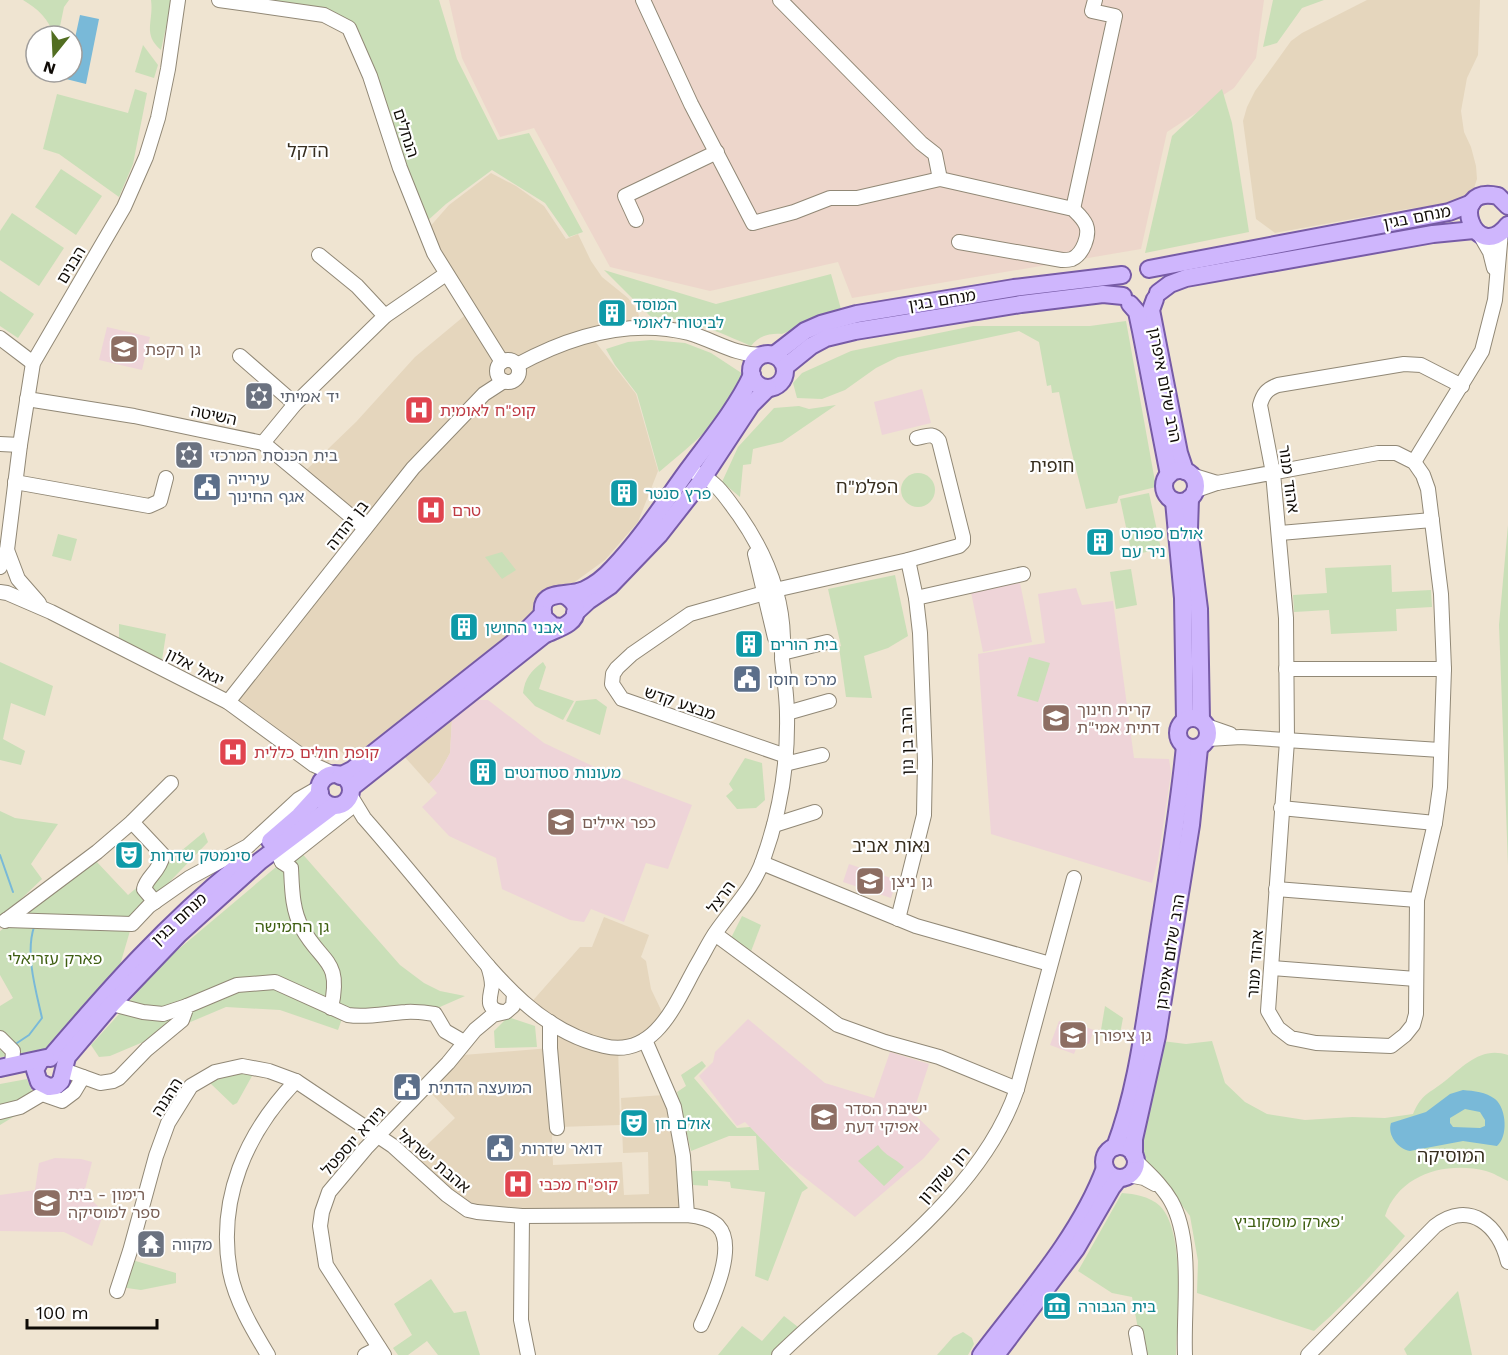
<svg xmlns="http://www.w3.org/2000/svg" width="1508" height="1355" viewBox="0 0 1508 1355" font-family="'Work Sans','Noto Sans Hebrew',sans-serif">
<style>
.built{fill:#e5d6bd}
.industrial{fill:#edd6cb}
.education{fill:#eed4d8}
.green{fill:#cadfb8}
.water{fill:#79b9d8;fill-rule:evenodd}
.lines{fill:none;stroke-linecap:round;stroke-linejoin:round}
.stream{stroke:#79b9d8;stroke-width:2}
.minor-casing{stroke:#918876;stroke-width:16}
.major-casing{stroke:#775ba6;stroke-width:20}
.minor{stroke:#fff;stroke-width:14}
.major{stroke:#cfb6fd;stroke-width:16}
.labels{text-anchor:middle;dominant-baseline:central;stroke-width:4.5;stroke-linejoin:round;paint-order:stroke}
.street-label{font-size:16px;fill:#0f0b06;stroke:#fff}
.culture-label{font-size:16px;fill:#0d838f;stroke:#fff;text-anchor:start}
.education-label{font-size:16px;fill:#785e54;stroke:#fff;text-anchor:start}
.worship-label{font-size:16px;fill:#5b616d;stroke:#fff;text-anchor:start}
.health-label{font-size:16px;fill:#be3a42;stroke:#fff;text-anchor:start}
.service-label{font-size:16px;fill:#4e5e75;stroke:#fff;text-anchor:start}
.park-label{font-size:16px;fill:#3f5f12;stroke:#fff}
.neighbourhood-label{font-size:18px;fill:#372e1f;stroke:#fff}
</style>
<rect width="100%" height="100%" fill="#efe4d1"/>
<g class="built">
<path d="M1367,0H1480L1478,55L1467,78L1461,111L1464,132L1471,147L1476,166L1477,179L1473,191L1469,197L1446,204L1407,209L1275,233L1256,219L1243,121L1247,107L1255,91L1291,41L1302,33Z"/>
<path d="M491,173L516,186L544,206L566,239L578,234L591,261L602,277L628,298L638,311L640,322L587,331L636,394L658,471L638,522L605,560L572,584L560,587L531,623L354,763L340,751L325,766L238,699L369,530L302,474L356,422L415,357L469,312L427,230L449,205Z"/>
<path d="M452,719L450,753L439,773L429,784L403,755Z"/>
<path d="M604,917L649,935L641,957L646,961L651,989L662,1012L654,1025L647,1031L618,1042L620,1125L559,1127L554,1024L529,1005L580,947H592Z"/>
<path d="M550,1048L557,1128L552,1136L553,1165L622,1162L624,1195L649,1194L648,1152L623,1153L621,1098L664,1095L676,1146L683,1210H542L487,1207L469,1204L412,1159L455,1118L429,1091L463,1055Z"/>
</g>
<path class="industrial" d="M449,0H1264L1256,58L1234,88L1167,132L1141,249L852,298L838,262L710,291L610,267L534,128L500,137L462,58Z"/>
<g class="education">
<path d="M107,327L150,337L142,370L99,360Z"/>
<path d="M922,389L931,423L882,435L874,402Z"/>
<path d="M1020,583L1032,642L983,652L971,592Z"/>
<path d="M1076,588L1082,605L1113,601L1134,758L1169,759L1171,773L1158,860L1152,883L991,834L978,654L1045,643L1038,594Z"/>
<path d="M477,700H488L544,743L601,770L692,805L668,869L646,863L624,922L591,909L584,922L570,920L502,889L496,858L449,836L422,807L437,793L429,784L439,773L450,753L452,719Z"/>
<path d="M849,864L897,880L891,898L843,882Z"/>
<path d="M748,1019L825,1083L874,1098L890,1052L929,1064L913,1113L940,1139L924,1158L855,1217L780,1158L745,1122L737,1126L699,1076L713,1062L715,1052Z"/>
<path d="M1059,1021L1070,1025L1071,1022L1094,1030L1089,1044L1079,1041L1074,1054L1050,1045Z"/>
<path d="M55,1158L81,1159L92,1162L84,1193L104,1212L92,1246L64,1232L0,1231V1195L35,1190L39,1163Z"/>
</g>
<g class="green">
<path d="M23,0H69L64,7L58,36H54C49,19 38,9 23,0Z"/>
<path d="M151,0H172L161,50C142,34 154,21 151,0Z"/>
<path d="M261,0H439L457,59L498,140L529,133L583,232L569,237L545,203L492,170L446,204L425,223L380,87L359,31L325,9Z"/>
<path d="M1273,0H1324L1302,8L1277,43L1263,47Z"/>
<path d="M143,45L158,65L154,78L135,72Z"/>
<path d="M135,89L147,93L133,164L119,197L59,154L43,149L57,94L128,113Z"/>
<path d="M1222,89L1232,123L1249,232L1145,253L1172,136Z"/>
<path d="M61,169L102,196L76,235L35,207Z"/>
<path d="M12,213L64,248L39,286L0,260V231Z"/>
<path d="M604,270L716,304L831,274L841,309L782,334C769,333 758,336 751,346C719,332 686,317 651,317Z"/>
<path d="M0,291L34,314L18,338L0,326Z"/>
<path d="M1126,321L1156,487L1119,496L1117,503L1086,509L1070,445L1059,392L1052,393L1051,385L1047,386L1039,342L1019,331L898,357L876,368L845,390L822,399L797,398L793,383L802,373L851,351L973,326H1090Z"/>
<path d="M651,340L685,343L711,353L743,374C730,416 691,445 659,472L637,394L615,365L606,349L628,342Z"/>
<path d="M836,405L782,442L753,449L751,464L743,465L740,497L722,482L738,447L774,408L799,406L809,409Z"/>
<circle cx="918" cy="490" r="17"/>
<path d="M1149,493L1161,549L1132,555L1120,499Z"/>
<path d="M1508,525V865L1499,625Z"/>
<path d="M58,534L77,539L71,561L52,556Z"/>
<path d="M502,552L516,570L502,579L485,557Z"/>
<path d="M1391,565L1392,592L1431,590L1432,607L1396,609L1397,631L1331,634L1329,610L1294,612L1293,595L1327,593L1325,568Z"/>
<path d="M1131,569L1137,605L1116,609L1110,572Z"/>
<path d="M895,575L908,636L888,648L864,656L872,698L846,697L839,647L841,646L828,589Z"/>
<path d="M119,624L166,634L162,660L119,639Z"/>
<path d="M1029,657L1050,663L1038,702L1017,696Z"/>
<path d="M0,662L53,686L45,716L11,703L3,739L25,751L21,765L0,760Z"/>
<path d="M543,662L546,667L539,689L574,701L563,720L535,706L523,693C525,678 531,671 543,662Z"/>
<path d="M596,699L607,707L600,735L566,721L576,701Z"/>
<path d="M745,758L762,763L765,800L756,808L737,809L726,796L733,790L729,784Z"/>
<path d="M0,811L15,818L58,824L31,864L42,879L0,919Z"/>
<path d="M204,832L208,842L152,900L132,924L120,965L50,1049L34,1054L0,1057V1006L13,998L0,975V931L95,860L128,895Z"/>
<path d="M299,850L400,965L424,983L440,991L465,996L433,1010L350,1013L276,978L164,1010L129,1002L161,964L282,862Z"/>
<path d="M742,916L761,925L750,954L731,938Z"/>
<path d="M273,986L343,1016L338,1030L280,1010L226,1007L110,1056L99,1057L91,1045L120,1013L168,1020L220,993Z"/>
<path d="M1105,1006L1123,1018L1119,1039L1100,1036Z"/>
<path d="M508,1017L535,1026L537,1047L495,1048L494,1031Z"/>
<path d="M1162,1041L1186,1044L1212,1041L1225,1083L1245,1102L1267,1114L1305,1120L1352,1117L1385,1118L1413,1114C1422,1093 1429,1094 1445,1081C1464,1066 1481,1046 1508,1055V1181C1501,1178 1494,1173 1486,1171C1446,1161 1399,1174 1385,1216L1405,1236C1377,1270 1347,1302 1314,1331L1197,1293L1198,1261L1190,1216L1165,1183L1144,1163L1139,1142Z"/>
<path d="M702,1061L706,1066L694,1078L737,1128L750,1127L808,1188L802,1192L768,1281L755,1276L765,1192L731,1188L730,1182L708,1180V1186L693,1185L690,1171L759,1170L756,1136H729L691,1151L677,1092L686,1086L681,1075Z"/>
<path d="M244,1073L252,1076L237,1103L233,1105L210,1083C219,1075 232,1074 244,1073Z"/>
<path d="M27,1079L33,1093L18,1114L0,1125V1084Z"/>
<path d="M878,1145C885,1156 895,1158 904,1167L884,1186L858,1161Z"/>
<path d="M1122,1193C1135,1194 1149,1196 1160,1206C1186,1232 1177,1319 1176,1355H1143L1132,1297L1112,1293L1078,1271Z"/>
<path d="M129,1259L176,1273V1283L141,1290L120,1287Z"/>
<path d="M431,1279L454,1313L466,1311L480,1355H438L427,1341L408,1355H398L393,1348L412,1335L394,1304Z"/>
<path d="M1458,1291L1472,1355H1407L1404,1349Z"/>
<path d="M784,1316L798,1327L772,1355H718L742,1326L762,1341Z"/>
<path d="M963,1332L972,1338L974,1344L968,1355H937L953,1337Z"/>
</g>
<g class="water">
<path d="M80,15L99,19L86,84L66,79L68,72H72V52Z"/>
<path d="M1463,1090C1474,1091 1486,1092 1495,1099C1507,1109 1508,1137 1497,1146L1463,1141L1410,1151C1398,1149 1387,1135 1391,1123L1426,1112L1450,1094ZM1465,1109L1480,1112L1485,1120V1126L1480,1128L1453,1127L1450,1123V1118Z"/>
</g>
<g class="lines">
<g class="stream">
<path d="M0,855L13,892"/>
<path d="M17,1043L29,1035L42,1018C36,991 25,954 34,927"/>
</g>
<g class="minor-casing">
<g id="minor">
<path d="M219,0L324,15L349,28L370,76L400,168L434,253L502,362"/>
<path d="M643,0L691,104L753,223L794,212L830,198H857L940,179L1073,209C1078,214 1083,218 1086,225C1090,235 1083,254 1072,259C1069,260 1065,260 1062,260L959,242"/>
<path d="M780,0L921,143L935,154L940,179"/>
<path d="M1073,209L1115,16L1092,11L1095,0"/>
<path d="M636,220L625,196L717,152"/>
<path d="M1479,233L1490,252L1494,268"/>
<path d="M319,255L357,286L385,316"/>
<path d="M0,338L33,363"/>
<path d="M240,356L295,404"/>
<circle cx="508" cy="371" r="11"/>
<path d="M517,365C570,336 629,318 689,333C716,341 734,355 763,355"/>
<path d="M27,399L134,416L263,443L365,528"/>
<path d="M263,443L295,404L385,316L446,274"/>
<path d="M0,444L20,445"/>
<path d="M1414,462L1482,351L1495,300L1501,232"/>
<path d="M1191,475L1217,483"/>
<path d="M15,482L149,506L160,501L166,478"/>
<path d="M1194,491L1217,483L1378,453H1396L1414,462L1423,475L1428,489L1441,594L1444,669L1440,787L1435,823L1417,900L1416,1014L1413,1025L1405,1035L1391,1046L1316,1043L1291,1038L1278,1028L1268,1011L1287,741L1286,618L1273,473L1260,405C1263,394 1267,389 1278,385L1404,364L1421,365L1462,386"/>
<path d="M1280,533L1432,520"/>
<path d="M7,550L18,579L39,603"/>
<path d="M755,554L775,638"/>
<path d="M0,567L7,550L20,445L33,363L124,207L146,157L158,118L168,69L178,0"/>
<path d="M0,592L7,593L51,612L228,702L314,765L336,775"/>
<path d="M916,598L1023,574"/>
<path d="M782,653L827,642"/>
<path d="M1286,669H1444"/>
<path d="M228,702L413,468L484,394L504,381"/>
<path d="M787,713L829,701"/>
<path d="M1207,726L1230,734"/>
<path d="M1208,739L1241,737L1440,750"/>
<path d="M786,756L622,699L612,684L613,674L617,668L632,654L690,614L775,590L908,560L959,546L963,542V537L939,441C933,432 927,436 917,438"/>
<path d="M785,764L822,755"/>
<path d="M350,795L364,818C393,851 421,885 449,919C492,971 535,1030 604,1046C657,1059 677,999 698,963C704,953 709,942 716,932C732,909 754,887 763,860C780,813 788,764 787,715C787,696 784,677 782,659C782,652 783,645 783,638C782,593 764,551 739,515C727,499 716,480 696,473"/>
<path d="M1281,808L1435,823"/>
<path d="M132,822L163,855C159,873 147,876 144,889L155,902"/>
<path d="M774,825L815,812"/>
<path d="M276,850L282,862L291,868C292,888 292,910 302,928C322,964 342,959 331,1008"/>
<path d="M282,862L349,809"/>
<path d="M762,863L916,926L1050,964"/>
<path d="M1276,889L1417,900"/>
<path d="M898,919L924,815L925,761L920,633L916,598L908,560"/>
<path d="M6,920L132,924L149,906L189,878L248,846L299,799L320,787"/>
<path d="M5,921L97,852L132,822L171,783"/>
<path d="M715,934L838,1025L885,1042L939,1057L1017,1089"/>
<path d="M488,966C490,972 492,979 492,986C490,998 485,1009 502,1012"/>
<path d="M1272,968L1416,979"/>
<path d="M112,1004L143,1012L163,1014L187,1006"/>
<path d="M550,1022V1048L557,1128"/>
<path d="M0,1038L13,1051L12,1066"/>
<path d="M645,1040L674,1107L683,1156L687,1215"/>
<path d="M64,1070L100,1083L113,1081L119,1078L147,1049L182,1020L187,1006L237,985L275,982L348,1015C368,1018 386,1013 406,1012C415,1011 426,1013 435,1014L445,1031L464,1042"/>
<path d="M0,1112L20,1107L42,1094L62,1101L74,1092L83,1077"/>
<path d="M1135,1160C1148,1173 1162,1185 1171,1201C1194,1242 1183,1308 1185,1355"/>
<path d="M1128,1175L1144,1178L1155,1184"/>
<path d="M522,1216L521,1320L528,1355"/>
<path d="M117,1291L130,1251L156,1156L168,1123L191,1086L215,1072L242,1066L269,1071L296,1081L393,1146L447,1195L468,1210L477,1212L522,1216L687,1215C697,1216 710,1218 718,1226C738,1247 711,1303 701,1325"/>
<path d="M1136,1333L1140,1355"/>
<path d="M268,1355C253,1330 236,1302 230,1272C217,1199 246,1133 296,1081"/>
<path d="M365,1355L379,1348"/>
<path d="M384,1355L326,1265L320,1226L322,1212L329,1192L366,1148L448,1063L475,1030L493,1015L506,1012L513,1006L514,994"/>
<path d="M779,1355C859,1276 980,1199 1017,1089L1074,878"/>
<path d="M1308,1355L1435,1226C1470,1199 1499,1226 1508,1262"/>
</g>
</g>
<g class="major-casing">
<g id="major">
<path d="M1508,206L1498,196C1445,184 1475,267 1508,225"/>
<path d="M1149,269L1449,212L1472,203"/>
<path d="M1158,293L1170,284L1186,278L1433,234L1474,230"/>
<path d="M1155,299L1151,310L1179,453L1185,471"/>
<path d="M1130,304L1137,312L1141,331L1169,475"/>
<circle cx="768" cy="371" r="17"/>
<path d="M774,355L805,331L821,324L857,314L1014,288L1122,275"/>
<path d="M785,367L811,346L826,338L855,331L1021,304L1103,294L1123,296"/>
<circle cx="1180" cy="486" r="16"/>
<path d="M1190,498L1189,529L1199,609L1201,720"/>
<path d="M1174,501L1183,598L1185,720"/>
<path d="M575,613L588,601L610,586L659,535L699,484L751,405L768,388"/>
<path d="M560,627L553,626L544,618C536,587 568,598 584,590C595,585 605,577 613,568C641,539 664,503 688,470C710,440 736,409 752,375"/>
<circle cx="1193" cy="733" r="15"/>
<circle cx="335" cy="790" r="16"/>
<path d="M340,776L352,770L518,639L543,614"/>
<path d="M351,788L544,635C555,629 577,625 576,609C575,602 570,598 564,595"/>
<path d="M270,841L299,816L320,793"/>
<path d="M50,1058C109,989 167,923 238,866"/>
<path d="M40,1061L35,1070L39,1082L49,1087L56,1086L61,1081L67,1057L112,1004L179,934L260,861L333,806"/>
<path d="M0,1068L46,1058"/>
<circle cx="1120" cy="1162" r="16"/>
<path d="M1115,1147C1137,1089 1144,1025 1154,964C1165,891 1178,819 1185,746"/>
<path d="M1134,1155V1139L1157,1036L1191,825L1199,748"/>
<path d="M981,1355C1024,1298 1080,1236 1105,1168"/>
<path d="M996,1355L1076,1249L1112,1187L1119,1178"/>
</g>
</g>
<use href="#minor" class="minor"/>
<use href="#major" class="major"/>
</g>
<defs>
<g id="building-square" transform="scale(1.5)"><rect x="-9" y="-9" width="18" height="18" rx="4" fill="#0f9aa8" stroke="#fff"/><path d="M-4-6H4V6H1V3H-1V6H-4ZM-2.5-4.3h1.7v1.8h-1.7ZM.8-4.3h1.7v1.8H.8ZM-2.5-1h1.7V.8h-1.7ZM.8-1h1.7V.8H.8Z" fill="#fff"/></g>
<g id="school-square" transform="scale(1.5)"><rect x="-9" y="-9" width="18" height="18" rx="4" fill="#8d6e63" stroke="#fff"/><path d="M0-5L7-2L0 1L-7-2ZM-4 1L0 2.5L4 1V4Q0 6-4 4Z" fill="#fff"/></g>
<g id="synagogue-square" transform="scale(1.5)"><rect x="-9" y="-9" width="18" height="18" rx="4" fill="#6b7280" stroke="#fff"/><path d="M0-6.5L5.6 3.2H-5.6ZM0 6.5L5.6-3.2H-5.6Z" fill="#fff"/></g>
<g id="hospital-square" transform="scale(1.5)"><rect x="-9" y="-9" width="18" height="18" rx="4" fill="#e0444e" stroke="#fff"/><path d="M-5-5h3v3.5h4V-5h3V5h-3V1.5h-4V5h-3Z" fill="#fff"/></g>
<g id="civic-square" transform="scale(1.5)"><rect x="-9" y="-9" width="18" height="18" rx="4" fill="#5c6f8a" stroke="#fff"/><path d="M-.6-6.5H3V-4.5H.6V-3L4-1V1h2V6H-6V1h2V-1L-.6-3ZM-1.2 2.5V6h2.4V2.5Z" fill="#fff"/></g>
<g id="university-square" transform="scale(1.5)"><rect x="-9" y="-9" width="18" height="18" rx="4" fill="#8d6e63" stroke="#fff"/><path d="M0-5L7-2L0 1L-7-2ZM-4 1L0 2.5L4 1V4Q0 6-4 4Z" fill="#fff"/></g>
<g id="theatre-square" transform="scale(1.5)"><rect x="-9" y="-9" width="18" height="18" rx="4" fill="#0f9aa8" stroke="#fff"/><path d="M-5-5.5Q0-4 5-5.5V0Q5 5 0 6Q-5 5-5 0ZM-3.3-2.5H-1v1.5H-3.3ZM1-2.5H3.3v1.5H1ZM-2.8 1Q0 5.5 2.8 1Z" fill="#fff"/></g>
<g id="temple-square" transform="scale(1.5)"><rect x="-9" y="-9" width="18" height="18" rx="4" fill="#6b7280" stroke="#fff"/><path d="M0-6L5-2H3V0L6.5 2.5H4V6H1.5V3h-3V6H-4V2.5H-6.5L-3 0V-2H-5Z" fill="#fff"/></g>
<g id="museum-square" transform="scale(1.5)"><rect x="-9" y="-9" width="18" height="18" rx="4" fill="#0f9aa8" stroke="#fff"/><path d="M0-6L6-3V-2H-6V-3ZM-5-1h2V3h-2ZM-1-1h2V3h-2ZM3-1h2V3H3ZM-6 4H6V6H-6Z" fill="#fff"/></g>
</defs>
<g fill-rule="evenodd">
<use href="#building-square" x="612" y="313"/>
<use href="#school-square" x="124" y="349"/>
<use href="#synagogue-square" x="259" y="396"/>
<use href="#hospital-square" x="419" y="410"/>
<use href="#synagogue-square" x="189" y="455"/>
<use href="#civic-square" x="207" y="487"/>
<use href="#building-square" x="624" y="493"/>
<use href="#hospital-square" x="431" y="510"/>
<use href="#building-square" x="1100" y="542"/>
<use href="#building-square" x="464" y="627"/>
<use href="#building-square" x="749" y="644"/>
<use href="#civic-square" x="747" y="679"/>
<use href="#school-square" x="1056" y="718"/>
<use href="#hospital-square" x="233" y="752"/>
<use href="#building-square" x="483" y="772"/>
<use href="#university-square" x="561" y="822"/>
<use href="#theatre-square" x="129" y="855"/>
<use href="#school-square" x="870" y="881"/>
<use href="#school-square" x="1073" y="1035"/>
<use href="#civic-square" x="407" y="1087"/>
<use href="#university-square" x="824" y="1117"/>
<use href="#theatre-square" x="634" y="1123"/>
<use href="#civic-square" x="500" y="1148"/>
<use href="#hospital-square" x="518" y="1184"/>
<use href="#school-square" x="47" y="1203"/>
<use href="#temple-square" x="151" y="1244"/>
<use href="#museum-square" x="1057" y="1306"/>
</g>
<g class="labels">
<g class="street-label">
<text transform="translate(406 133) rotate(72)">הנחלים</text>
<text transform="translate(1417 217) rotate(-11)">מנחם בגין</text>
<text transform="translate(71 265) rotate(-59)">הבנים</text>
<text transform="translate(942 300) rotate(-9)">מנחם בגין</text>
<text transform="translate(1165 385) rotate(79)">הרב שלום איפרגן</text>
<text transform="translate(214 415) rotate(12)">השיטה</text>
<text transform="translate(1289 479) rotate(82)">אהוד מנור</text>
<text transform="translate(347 525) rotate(-52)">בן יהודה</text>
<text transform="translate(195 667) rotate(27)">יגאל אלון</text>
<text transform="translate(680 703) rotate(19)">מבצע קדש</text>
<text transform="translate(907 741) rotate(-91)">הרב בן נון</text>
<text transform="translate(721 897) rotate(-54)">הרצל</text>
<text transform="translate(179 919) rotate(-43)">מנחם בגין</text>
<text transform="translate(1170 952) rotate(-81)">הרב שלום איפרגן</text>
<text transform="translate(1255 964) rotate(-86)">אהוד מנור</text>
<text transform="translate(167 1097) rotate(-57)">ההגנה</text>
<text transform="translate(353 1141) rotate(-48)">גיורא יוספטל</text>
<text transform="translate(434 1161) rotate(40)">אהבת ישראל</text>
<text transform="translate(944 1175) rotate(-49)">רון שוקרון</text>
</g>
<g class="culture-label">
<text x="633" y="304">המוסד<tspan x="633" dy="18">לביטוח לאומי</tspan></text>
<text x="645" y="493">פרץ סנטר</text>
<text x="1121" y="533">אולם ספורט<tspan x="1121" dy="18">ניר עם</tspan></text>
<text x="485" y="627">אבני החושן</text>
<text x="770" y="644">בית הורים</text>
<text x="504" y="772">מעונות סטודנטים</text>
<text x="150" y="855">סינמטק שדרות</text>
<text x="655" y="1123">אולם חן</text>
<text x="1078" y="1306">בית הגבורה</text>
</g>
<g class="education-label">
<text x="145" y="349">גן רקפת</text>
<text x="1077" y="709">קרית חינוך<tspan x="1077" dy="18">דתית אמי"ת</tspan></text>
<text x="582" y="822">כפר איילים</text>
<text x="891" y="881">גן ניצן</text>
<text x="1094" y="1035">גן ציפורן</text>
<text x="845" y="1108">ישיבת הסדר<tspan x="845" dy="18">אפיקי דעת</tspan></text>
<text x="68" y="1194">רימון - בית<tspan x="68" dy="18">ספר למוסיקה</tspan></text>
</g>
<g class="worship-label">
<text x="280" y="396">יד אמיתי</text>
<text x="210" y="455">בית הכנסת המרכזי</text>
<text x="172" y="1244">מקווה</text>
</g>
<g class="health-label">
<text x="440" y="410">קופ"ח לאומית</text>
<text x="452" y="510">טרם</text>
<text x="254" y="752">קופת חולים כללית</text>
<text x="539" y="1184">קופ"ח מכבי</text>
</g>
<g class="service-label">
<text x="228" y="478">עירייה<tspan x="228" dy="18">אגף החינוך</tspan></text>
<text x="768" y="679">מרכז חוסן</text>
<text x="428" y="1087">המועצה הדתית</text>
<text x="521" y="1148">דואר שדרות</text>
</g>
<g class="park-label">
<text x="292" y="926">גן החמישה</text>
<text x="55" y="958">פארק עזריאלי</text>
<text x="1289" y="1221">פארק מוסקוביץ'</text>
</g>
<g class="neighbourhood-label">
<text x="308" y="150">הדקל</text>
<text x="1052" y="465">חופית</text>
<text x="867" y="486">הפלמ"ח</text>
<text x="891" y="845">נאות אביב</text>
<text x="1451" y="1155">המוסיקה</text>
</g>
</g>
<g transform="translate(54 54) rotate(198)"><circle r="28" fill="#ffffff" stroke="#9f9d9b" stroke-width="1.5"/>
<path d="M0-4.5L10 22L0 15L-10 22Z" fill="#526e21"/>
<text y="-9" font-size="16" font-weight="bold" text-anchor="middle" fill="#0f0b06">N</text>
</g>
<path d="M27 1319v9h130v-9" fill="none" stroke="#0f0b06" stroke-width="3"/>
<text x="36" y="1319" font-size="18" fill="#0f0b06" stroke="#ffffff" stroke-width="4.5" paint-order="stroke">100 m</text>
</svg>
